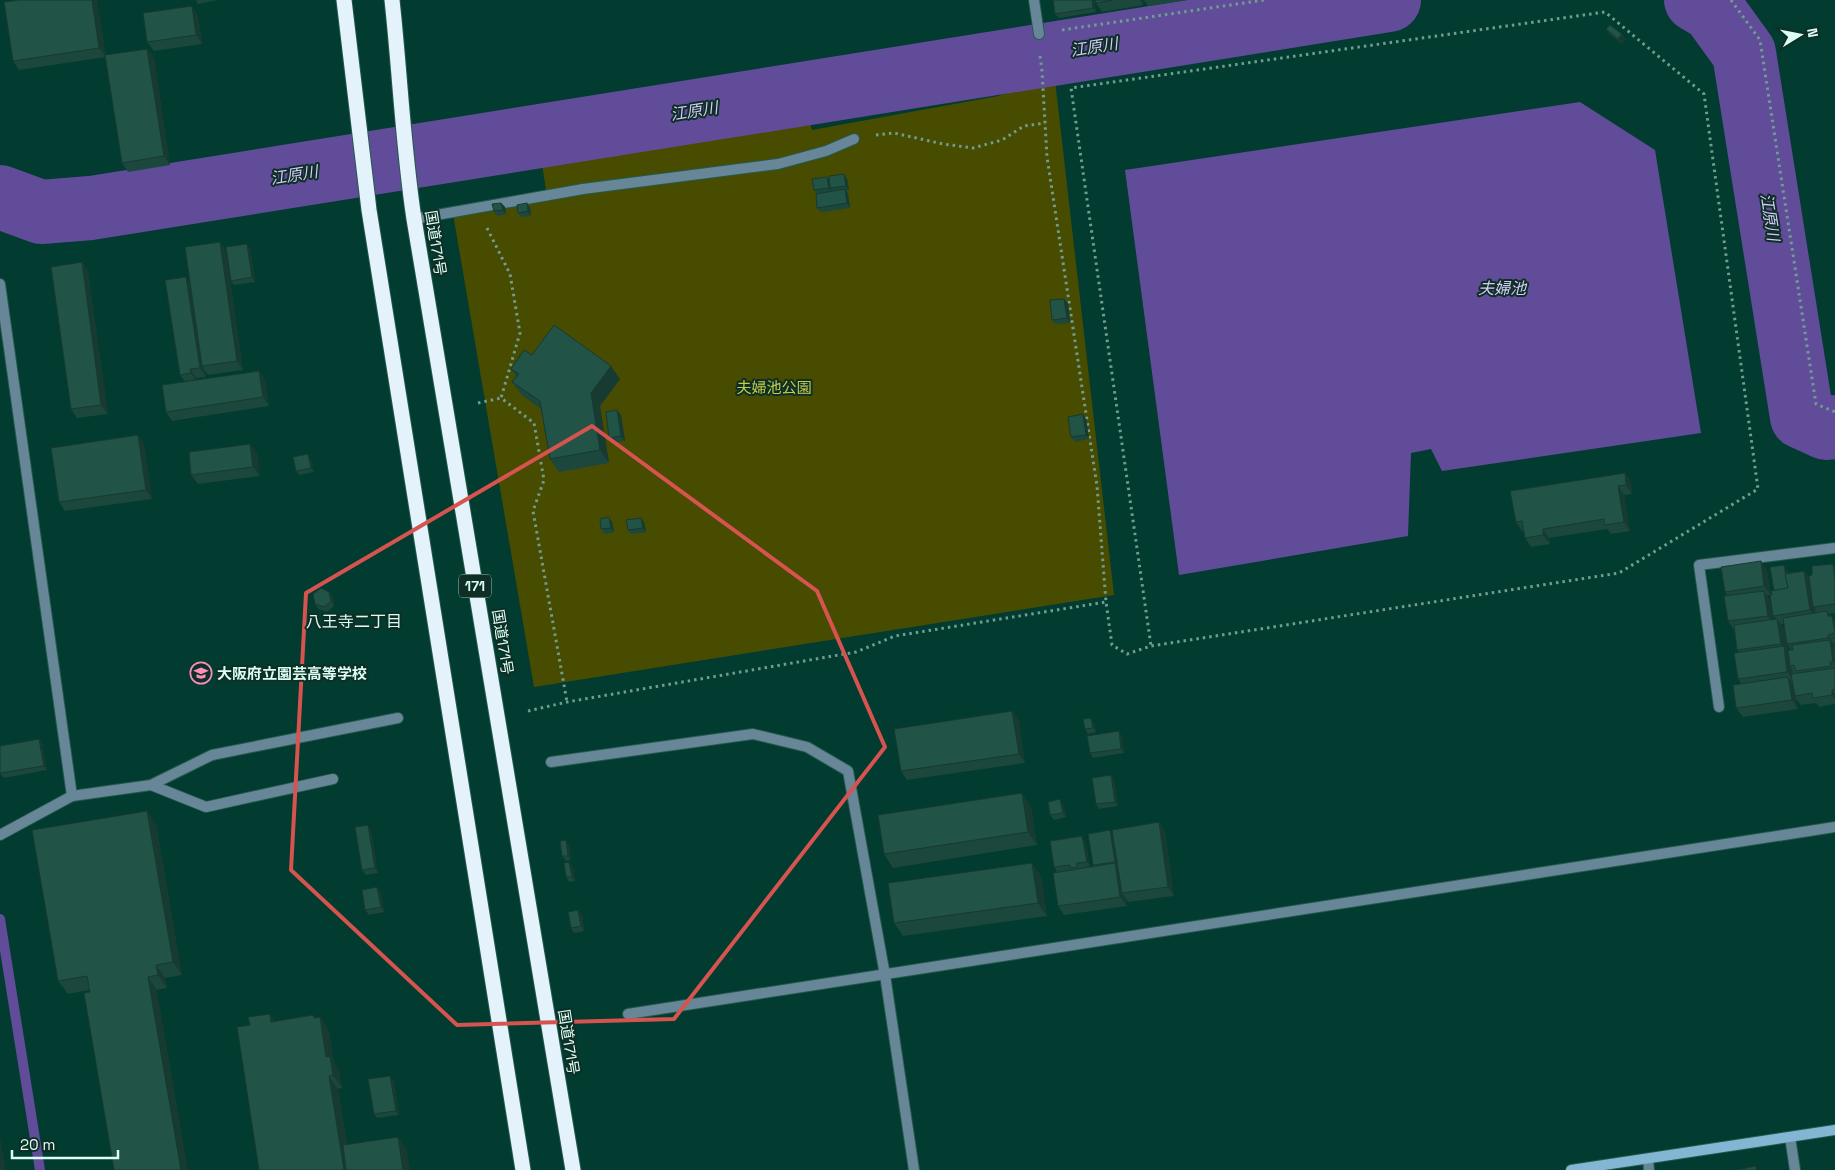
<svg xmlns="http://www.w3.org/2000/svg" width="1835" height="1170" viewBox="0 0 1835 1170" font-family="'Space Grotesk','Noto Sans JP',sans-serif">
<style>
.green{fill:#484c00}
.water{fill:#604c99}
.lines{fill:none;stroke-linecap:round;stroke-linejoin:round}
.stream{stroke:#604c99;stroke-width:10}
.river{stroke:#604c99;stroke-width:64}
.lane-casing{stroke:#255a4e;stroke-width:12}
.street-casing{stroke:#255a4e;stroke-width:12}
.secondary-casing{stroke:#255a4e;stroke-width:12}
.highway-casing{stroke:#255a4e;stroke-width:17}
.path{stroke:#6f9d91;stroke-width:3;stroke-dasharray:2.5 4;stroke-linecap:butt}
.lane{stroke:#678698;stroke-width:10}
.street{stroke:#678698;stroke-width:10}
.secondary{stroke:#83b6d2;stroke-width:10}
.highway{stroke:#e3f2fb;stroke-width:15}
.wall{fill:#1c473c;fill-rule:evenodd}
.shaded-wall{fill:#173a31}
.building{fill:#215346;stroke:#173a31}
.marked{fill:none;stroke:#d75350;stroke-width:4;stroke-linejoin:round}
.labels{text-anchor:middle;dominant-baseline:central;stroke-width:4;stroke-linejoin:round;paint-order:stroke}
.shield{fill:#0f2e26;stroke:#9dc0b5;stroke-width:1}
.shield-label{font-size:14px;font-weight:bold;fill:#dafef2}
.street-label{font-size:15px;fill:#dafef2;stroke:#0f2e26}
.park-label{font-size:15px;fill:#c3cc49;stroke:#0f2e26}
.poi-label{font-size:15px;font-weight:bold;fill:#dafef2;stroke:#0f2e26;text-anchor:start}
.water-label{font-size:16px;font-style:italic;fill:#d3cbf7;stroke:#0f2e26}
.neighbourhood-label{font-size:16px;fill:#dafef2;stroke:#0f2e26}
</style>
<rect width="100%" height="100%" fill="#023b2f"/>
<path class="green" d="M1055,80L1114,595L534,687L452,208L546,190L542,164L809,119L812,130L998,96L1036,82Z"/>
<path class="water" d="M1580,102L1655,150L1701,433L1442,471L1431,449L1411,453L1408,536L1179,575L1125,170Z"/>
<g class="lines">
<path class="stream" d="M0,919L40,1170"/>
<g class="river">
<path d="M1696,0L1713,10L1744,53L1802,417L1826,428L1835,427"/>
<path d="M0,197L41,212L91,208L1389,0"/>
</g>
<g class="lane-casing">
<g id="lane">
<path d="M1034,0L1039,34"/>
<path d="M414,219L583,189L778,164L826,151L854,139"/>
<path d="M0,284L72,796L0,835"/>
<path d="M551,762L753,734L807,747L848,771L885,975L914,1170"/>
<path d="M151,785L206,807L333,779"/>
<path d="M72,796L151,785L212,755L398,718"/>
<path d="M628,1014L1835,827"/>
</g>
</g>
<g class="street-casing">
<g id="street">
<path d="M1719,707L1699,565L1835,548"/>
<path d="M1790,1137L1795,1170"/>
<path d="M1648,1159L1649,1170"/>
</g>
</g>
<g class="secondary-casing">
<path id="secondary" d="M1571,1170L1835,1130"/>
</g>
<g class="highway-casing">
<g id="highway">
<path d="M344,0L369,210L523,1170"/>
<path d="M392,0C400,73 403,147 414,219L573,1170"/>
</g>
</g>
<g class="path">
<path d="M1731,0L1760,40L1816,404L1835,412"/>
<path d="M1062,30L1264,0"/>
<path d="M1040,56L1042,71L1047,157L1097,486L1106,602L1112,645L1127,654L1151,646L1619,573L1758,489L1704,94L1605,12L1071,88L1151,646"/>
<path d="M876,135L894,133L943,144L973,148L1002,140L1024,126L1045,123"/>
<path d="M487,228L510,274L520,333L501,398L534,423L544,480L533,511L567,702"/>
<path d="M478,403L501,398"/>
<path d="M528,711L567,702L856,652L895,636L1106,602"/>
</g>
<use href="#lane" class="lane"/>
<use href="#street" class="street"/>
<use href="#secondary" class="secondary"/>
<use href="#highway" class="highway"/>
</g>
<g class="wall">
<path d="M19,0H97L106,57L19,70L13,61Z"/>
<path d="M196,0H219L198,4Z"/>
<path d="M1094,0L1096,12L1059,18L1055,14Z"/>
<path d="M1095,0H1143V5L1102,12L1096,3Z"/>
<path d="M1144,0H1188L1148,6Z"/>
<path d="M198,15L202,44L154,51L147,42Z"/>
<path d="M1606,29L1622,34L1626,39L1622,44L1610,34Z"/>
<path d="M147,49L154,58L170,165L128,172L122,163Z"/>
<path d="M847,179L849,190L846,191L848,194L850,208L821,212L817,208L816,194L814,190L829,180Z"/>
<path d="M501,203L505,207L506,214L497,216L494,211Z"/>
<path d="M530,208L531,216L521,217L518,213Z"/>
<path d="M220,242L226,251L243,370L208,375L205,371L206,377L196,378L197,380L259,371L265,380L269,406L172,421L166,412L185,382L180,375L190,284Z"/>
<path d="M250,248L255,282L234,285L231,281Z"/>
<path d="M82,262L88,271L108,414L77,418L71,409Z"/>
<path d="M1068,303L1070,323L1055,324L1052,320Z"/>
<path d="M532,355L620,379L600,406L609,463L559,472L550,459L541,409L522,395L512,382L516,377L511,369Z"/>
<path d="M621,415L625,441L612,443L609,438Z"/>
<path d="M1086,419L1089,439L1075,442L1071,437Z"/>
<path d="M138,435L144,444L152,499L65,511L59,502Z"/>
<path d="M257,453L260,476L198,484L191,475Z"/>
<path d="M311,459L314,472L299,475L296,471Z"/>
<path d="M1625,473L1631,482L1632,494L1624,495L1630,531L1611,534L1607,529L1549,538L1550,544L1531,547L1525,538L1524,531H1522L1516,522Z"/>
<path d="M612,522L614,532L605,534L601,529Z"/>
<path d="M644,522L646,532L631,534L628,530Z"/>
<path d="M1833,564L1835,567V613L1829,614L1830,616H1832L1835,620V643L1834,644L1835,647V704L1819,707L1816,703L1801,705L1796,699L1798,709L1743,717L1736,708L1742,684L1738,679L1739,652L1737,650L1734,630L1728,621V596L1725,592L1767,570L1771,595H1767L1770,600L1773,619H1776L1773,616L1772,595L1774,591L1787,569L1788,573L1804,571L1809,578ZM1781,624H1784L1787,644L1791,650L1788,651L1784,628Z"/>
<path d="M333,596L334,606L327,612L318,609L315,604Z"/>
<path d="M1019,720L1025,763L907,780L901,771Z"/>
<path d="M1094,722L1096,732L1088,734L1085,729Z"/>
<path d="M1122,736L1124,753L1093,758L1090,753Z"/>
<path d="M39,739L42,743L47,770L4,778L0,773Z"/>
<path d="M1111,775L1114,779L1118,806L1099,809L1096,804Z"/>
<path d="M1063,804L1066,817L1054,820L1050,815Z"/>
<path d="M1031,806L1037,845L893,868L884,854Z"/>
<path d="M156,824L182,975L165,978L167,988L157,990L90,992V990L68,994L58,981Z"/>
<path d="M371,830L378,873L366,875L362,870Z"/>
<path d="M1110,830L1113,835L1165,831L1174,896L1128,902L1126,899L1127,906L1064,915L1058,906L1057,872L1054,867L1085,841L1090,866L1081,868L1094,866L1093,865Z"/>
<path d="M569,845L571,860L566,861L562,856Z"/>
<path d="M1032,863L1041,876L1047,916L903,936L894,923Z"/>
<path d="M573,867L575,881L569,882L566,877Z"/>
<path d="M381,892L384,912L369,915L365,910Z"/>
<path d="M582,915L584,931L574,933L571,928Z"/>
<path d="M270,1014L275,1021L313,1015L315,1018L320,1017L329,1031L334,1062L339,1070L342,1088L338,1089L347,1145L398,1137L407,1150L259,1170L250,1025Z"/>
<path d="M394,1081L399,1115L377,1118L374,1114Z"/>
</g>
<g class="shaded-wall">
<path d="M92,0H97L106,57L99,48Z"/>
<path d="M1092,0H1094L1096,12L1093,8Z"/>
<path d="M1140,0H1143V5Z"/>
<path d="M192,6L198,15L202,44L196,35Z"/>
<path d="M1622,34L1626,39L1622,44L1618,39Z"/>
<path d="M147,49L154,58L170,165L164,156Z"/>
<path d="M844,174L847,179L849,190L846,186Z"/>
<path d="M827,177L830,182V188L832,193L829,188Z"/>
<path d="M845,189L848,194L850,208L847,203Z"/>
<path d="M501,203L505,207L506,214L503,210Z"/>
<path d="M527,203L530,208L531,216L528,211Z"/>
<path d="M220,242L226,251L243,370L237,361Z"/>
<path d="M247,244L250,248L255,282L252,277Z"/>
<path d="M82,262L88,271L108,414L101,405Z"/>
<path d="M186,277L192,286L202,366L205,371L206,377L200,368Z"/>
<path d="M1064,299L1068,303L1070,323L1067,318Z"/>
<path d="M611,366L620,379L600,406L609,463L600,450L591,393Z"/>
<path d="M190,369L196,378L197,382L191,373Z"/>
<path d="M259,371L265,380L269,406L263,397Z"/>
<path d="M617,410L621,415L625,441L621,436Z"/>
<path d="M1083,414L1086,419L1089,439L1086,435Z"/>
<path d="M138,435L144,444L152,499L146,490Z"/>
<path d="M250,444L257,453L260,476L253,467Z"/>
<path d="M308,454L311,459L314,472L311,468Z"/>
<path d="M1625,473L1631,482L1632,494L1626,485Z"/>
<path d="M1618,486L1624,495L1630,531L1624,522Z"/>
<path d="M609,517L612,522L614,532L611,528Z"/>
<path d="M641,518L644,522L646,532L643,528Z"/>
<path d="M1543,529L1549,538L1550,544L1543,535Z"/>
<path d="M1761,561L1767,570L1771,595L1764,586Z"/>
<path d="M1833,564L1835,567V580Z"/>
<path d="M1784,565L1787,569L1791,596L1788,591Z"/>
<path d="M1804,571L1810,580L1813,607L1815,609L1817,619L1810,610Z"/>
<path d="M1764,591L1770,600L1774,625L1768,616Z"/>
<path d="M329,592L333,596L334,606L331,601Z"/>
<path d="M1827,611L1833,620L1832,616L1835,620V634L1828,616Z"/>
<path d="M1777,619L1784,628L1787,650L1790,655V666L1792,669L1794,681L1787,672L1784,648L1781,644Z"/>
<path d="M1828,635L1834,644L1835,664L1833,662L1830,640L1828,638Z"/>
<path d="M1788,677L1794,686L1795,696L1796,699L1798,709L1792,700Z"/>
<path d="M1832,690L1835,695V699L1832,695Z"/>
<path d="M1012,711L1019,720L1025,763L1019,754Z"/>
<path d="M1091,718L1094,722L1096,732L1093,728Z"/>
<path d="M1119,731L1122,736L1124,753L1121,749Z"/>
<path d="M39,739L42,743L47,770L44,766Z"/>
<path d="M1111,775L1114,779L1118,806L1115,802Z"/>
<path d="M1022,793L1031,806L1037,845L1028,832Z"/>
<path d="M1060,799L1063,804L1066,817L1063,813Z"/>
<path d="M147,811L156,824L182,975L173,962Z"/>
<path d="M1159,822L1165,831L1174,896L1168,887Z"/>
<path d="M368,825L371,830L378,873L375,868Z"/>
<path d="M1110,830L1113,835L1118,866L1115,862Z"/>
<path d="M1082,836L1085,841L1090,866L1087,862Z"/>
<path d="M566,840L569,845L571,860L568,856Z"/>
<path d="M569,862L573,867L575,881L572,877Z"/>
<path d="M1032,863L1041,876L1047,916L1038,903Z"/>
<path d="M1115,863L1121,872L1122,893L1126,899L1127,906L1120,897Z"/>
<path d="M377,887L381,892L384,912L381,907Z"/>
<path d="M578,910L582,915L584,931L581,926Z"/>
<path d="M156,965L165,978L167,988L158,975Z"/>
<path d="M148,977L157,990L188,1170H181Z"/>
<path d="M270,1014L279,1027L271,1022Z"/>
<path d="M313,1015L321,1026L320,1017L329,1031L334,1062L339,1070L342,1088L333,1075L326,1057Z"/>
<path d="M329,1076L338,1089L351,1170H344Z"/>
<path d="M390,1076L394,1081L399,1115L396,1111Z"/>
<path d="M0,1136L6,1170H0Z"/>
<path d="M398,1137L407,1150L410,1170H403Z"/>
</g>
<g class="building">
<path d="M19,0H92L99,48L13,61L4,2Z"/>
<path d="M1053,0H1092L1093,8L1055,14Z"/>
<path d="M1095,0H1113L1096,3Z"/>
<path d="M192,6L196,35L147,42L143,13Z"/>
<path d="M1610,25L1622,34L1618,39L1606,29Z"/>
<path d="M147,49L164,156L122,163L105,55Z"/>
<path d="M844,174L846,186L830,188L829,176Z"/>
<path d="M827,177L829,188L814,190L812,179Z"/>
<path d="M845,189L847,203L817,208L816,194Z"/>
<path d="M501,203L503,210L494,211L492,204Z"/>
<path d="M527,203L528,211L518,213L517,205Z"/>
<path d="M220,242L237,361L202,366L185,247Z"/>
<path d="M247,244L252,277L231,281L226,247Z"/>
<path d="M82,262L101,405L71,409L51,267Z"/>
<path d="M186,277L200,368L190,369L191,373L180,375L165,280Z"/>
<path d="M1064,299L1067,318L1052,320L1050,300Z"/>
<path d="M554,325L611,366L591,393L600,450L550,459L540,401L512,382L519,374L511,369L524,350L532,355Z"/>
<path d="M259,371L263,397L166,412L162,385Z"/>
<path d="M617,410L621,436L609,438L606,412Z"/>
<path d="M1083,414L1086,435L1071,437L1068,417Z"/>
<path d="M138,435L146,490L59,502L51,448Z"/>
<path d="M250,444L253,467L191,475L189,452Z"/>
<path d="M308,454L311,468L296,471L293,457Z"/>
<path d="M1625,473L1626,485L1618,486L1624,522L1604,525V519L1543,529V535L1525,538L1522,521L1516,522L1510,491Z"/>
<path d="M609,517L611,528L601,529L600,519Z"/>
<path d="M641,518L643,528L628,530L626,520Z"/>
<path d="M1761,561L1764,586L1725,592L1721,567Z"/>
<path d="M1833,564L1835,580V604L1813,607L1809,576L1812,575V566Z"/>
<path d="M1784,565L1788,588L1774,591L1770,567Z"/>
<path d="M1804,571L1810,610L1773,616L1770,595H1772L1771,591L1788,588L1785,574Z"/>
<path d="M321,588L329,592L331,601L324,607L315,604L313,594Z"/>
<path d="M1764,591L1768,616L1728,621L1724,596Z"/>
<path d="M1827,611L1828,616H1832L1835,633L1828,635V638L1787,644L1783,618Z"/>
<path d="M1777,619L1781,644L1737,650L1734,625Z"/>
<path d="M1830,640L1833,662H1830L1831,666L1796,671L1794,665L1790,666L1788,650H1793L1792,645Z"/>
<path d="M1784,646L1787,672L1738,679L1734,653Z"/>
<path d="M1835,668V689L1832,690V695L1813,698L1812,693L1795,696L1791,674Z"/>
<path d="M1788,677L1792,700L1736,708L1733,685Z"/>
<path d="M1012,711L1019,754L901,771L894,729Z"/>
<path d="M1091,718L1093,728L1085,729L1083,719Z"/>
<path d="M1119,731L1121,749L1090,753L1087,736Z"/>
<path d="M39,739L44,766L0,773V746Z"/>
<path d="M1111,775L1115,802L1096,804L1092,778Z"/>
<path d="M1022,793L1028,832L884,854L878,815Z"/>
<path d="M1060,799L1063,813L1050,815L1048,802Z"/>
<path d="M147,811L173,962L156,965L158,975L148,977L181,1170H114L84,993L90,992L87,976L58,981L32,830Z"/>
<path d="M1159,822L1168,887L1122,893L1112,830Z"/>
<path d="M368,825L375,868L362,870L355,827Z"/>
<path d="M1110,830L1115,862L1093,865L1088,834Z"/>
<path d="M1082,836L1087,862L1077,863V867L1071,868L1070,865L1054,867L1050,841Z"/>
<path d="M566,840L568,856H562L560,841Z"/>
<path d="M569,862L572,877H566L564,863Z"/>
<path d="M1032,863L1038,903L894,923L888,883Z"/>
<path d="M1115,863L1120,897L1058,906L1053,873Z"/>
<path d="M377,887L381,907L365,910L362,890Z"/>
<path d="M578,910L581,926L571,928L568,912Z"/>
<path d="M270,1014L271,1022L313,1015L314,1018L320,1017L326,1057L330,1056L333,1075L329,1076L344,1170H259L237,1027L250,1025L248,1017Z"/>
<path d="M390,1076L396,1111L374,1114L368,1079Z"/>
<path d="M398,1137L403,1170H346L343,1145Z"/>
<path d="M1756,1166V1170H1736Z"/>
</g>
<path class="marked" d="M592,426L817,591L885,747L674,1019L457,1025L291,870L306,593Z"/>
<defs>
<g id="school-ring" transform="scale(1.125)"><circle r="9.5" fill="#0f2e26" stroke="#fd8ebf" stroke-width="1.5"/><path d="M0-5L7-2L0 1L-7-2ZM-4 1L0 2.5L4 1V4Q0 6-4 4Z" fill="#fd8ebf"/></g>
</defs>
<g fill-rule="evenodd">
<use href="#school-ring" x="201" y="673"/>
</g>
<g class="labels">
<rect class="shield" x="459" y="574.5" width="32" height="23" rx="4"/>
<g class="shield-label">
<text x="475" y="586">171</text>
</g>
<g class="street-label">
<text transform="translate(436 243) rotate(81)">国道171号</text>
<text transform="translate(503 642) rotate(81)">国道171号</text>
<text transform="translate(569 1042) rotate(81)">国道171号</text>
</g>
<g class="park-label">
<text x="774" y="387">夫婦池公園</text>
</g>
<g class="poi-label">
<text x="217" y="673">大阪府立園芸高等学校</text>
</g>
<g class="water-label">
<text transform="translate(1094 47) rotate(-9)">江原川</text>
<text transform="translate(694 111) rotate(-9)">江原川</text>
<text transform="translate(294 175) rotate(-9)">江原川</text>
<text transform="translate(1770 217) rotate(81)">江原川</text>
<text x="1502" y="288">夫婦池</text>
</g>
<g class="neighbourhood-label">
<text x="354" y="621">八王寺二丁目</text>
</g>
</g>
<g transform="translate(1800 35) rotate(80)" stroke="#0f2e26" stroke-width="4" paint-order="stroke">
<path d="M0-4L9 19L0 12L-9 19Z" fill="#dafef2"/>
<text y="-8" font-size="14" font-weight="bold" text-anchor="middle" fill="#dafef2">N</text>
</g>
<path d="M12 1150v8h106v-8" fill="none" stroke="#dafef2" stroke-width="2.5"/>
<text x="20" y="1150" font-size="15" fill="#dafef2" stroke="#0f2e26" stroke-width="4" paint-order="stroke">20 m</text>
</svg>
